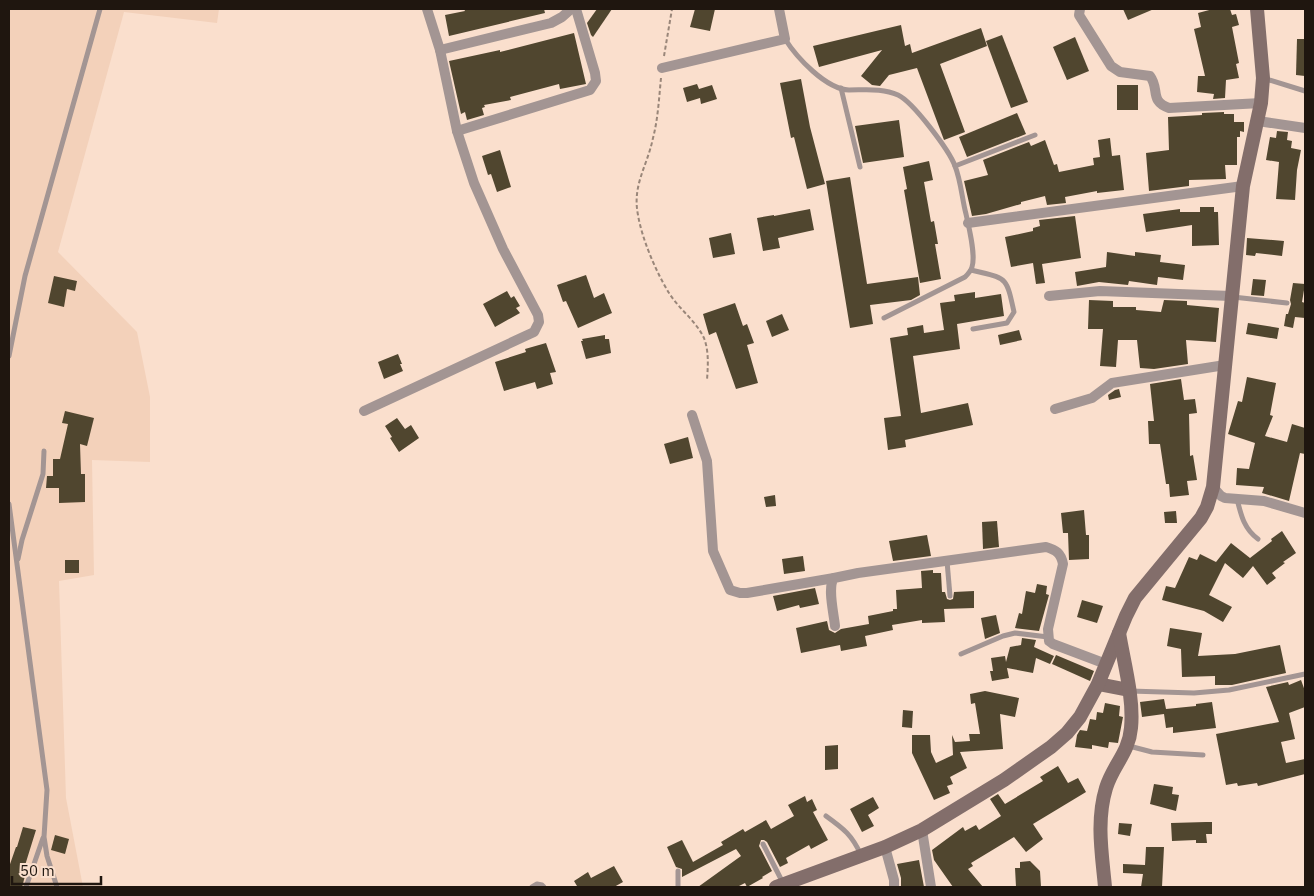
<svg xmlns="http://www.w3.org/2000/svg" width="1314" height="896" viewBox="0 0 1314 896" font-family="'IBM Plex Sans',sans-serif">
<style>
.built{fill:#f3d1ba}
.building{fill:#50462f}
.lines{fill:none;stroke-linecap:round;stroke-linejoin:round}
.path{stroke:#998679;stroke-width:2;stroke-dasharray:4 2.5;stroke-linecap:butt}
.lane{stroke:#a39593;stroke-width:5}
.street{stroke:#a39593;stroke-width:10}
.secondary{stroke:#836e6b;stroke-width:14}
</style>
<rect width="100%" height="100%" fill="#fadfcd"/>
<path class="built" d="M9,9H219L217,23L124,12L58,252L137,332L150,397V462L92,460L94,575L59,581L66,798L83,887H9Z"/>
<g class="building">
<path d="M464,9H544L545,13L449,36L445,15L465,11Z"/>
<path d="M597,9H612L593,37L591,35L587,23Z"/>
<path d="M695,9H715L710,31L690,27Z"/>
<path d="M1123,9H1154L1128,20Z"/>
<path d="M1213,9H1230L1232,15L1236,14L1239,25L1232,27L1239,63L1236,64L1239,78L1226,80L1225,98L1213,99L1214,94L1197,92L1198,76H1205L1194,29L1201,27L1198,13Z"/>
<path d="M901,25L905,46L910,44L912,53L981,28L987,46L940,64L965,132L944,140L917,68L889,75L880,86L872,85L861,76L882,50L819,67L813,46Z"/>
<path d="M574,33L586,84L560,89L559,84L510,97L511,100L484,105L485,107L482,108L484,115L467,120L465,112L461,114L449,61L500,50V52Z"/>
<path d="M1002,35L1028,102L1011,108L986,41Z"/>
<path d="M1075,37L1089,71L1067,80L1053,47Z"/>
<path d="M1297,39H1305V76L1296,75Z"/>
<path d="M801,79L810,127L825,184L807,189L794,137L791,138L780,83Z"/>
<path d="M697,84L699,89L712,85L717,99L701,104L700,98L687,102L683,88Z"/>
<rect x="1117" y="85" width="21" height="25"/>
<path d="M1224,112V114H1234V122H1244V132L1240,131V137H1237V165H1225L1226,179L1189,180V186L1149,191L1146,153L1169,150L1168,117L1202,115V113Z"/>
<path d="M1017,113L1026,134L967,157L959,137Z"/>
<path d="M899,120L904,157L863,163L855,126Z"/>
<path d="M1277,131L1288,132L1287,140L1292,141L1291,148L1301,150L1297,170L1295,200L1276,199L1279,162L1266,160L1270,137L1276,138Z"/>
<path d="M1110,138L1112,156L1120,155L1124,190L1097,193V191L1065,197L1066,203L1047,205L1045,196L1021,202V204L986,214L972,216L964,181L988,175L983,160L1029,142L1031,146L1045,140L1054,165L1057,164L1059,172L1094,165L1093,158L1100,157L1098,140Z"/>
<path d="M500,150L511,187L497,192L491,174L488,175L482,156Z"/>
<path d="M929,161L933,180L924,182L931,222L934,221L938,244H935L941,279L920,283L904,190L907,189L903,167Z"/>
<path d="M850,177L867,284L918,277L920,295L911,300L870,305L873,324L850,328L826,181Z"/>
<path d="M1200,207H1214V212H1218L1219,245L1192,246V225L1146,232L1143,214L1180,209V212H1200Z"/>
<path d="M810,209L814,230L778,238L780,248L763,251L757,218L774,215V216Z"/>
<path d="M1075,216L1081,258L1042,264L1045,283L1036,284L1033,263L1011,267L1005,237L1033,231V228L1040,226L1039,220Z"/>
<path d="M731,233L735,254L713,258L709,238Z"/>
<path d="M1247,238L1284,241L1282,256L1256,253L1255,256L1246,255Z"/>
<path d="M1107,252L1135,256V252L1161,255L1160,262L1185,265L1183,280L1158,277L1157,285L1129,281L1128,285L1099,282L1077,286L1075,272L1106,267Z"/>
<path d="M586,275L594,298L604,293L612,313L578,328L566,301L563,302L557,285Z"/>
<path d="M54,276L77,281L75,291L67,289L64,307L48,303Z"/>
<path d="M1253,279L1266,280L1264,296L1251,295Z"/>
<path d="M1293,283L1305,284L1302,302L1305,303V318L1295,317L1293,328L1284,326L1286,314H1288L1291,304L1290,300Z"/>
<path d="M507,291L511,298L514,296L520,306L516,308L520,313L495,327L483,304Z"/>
<path d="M975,292V298L1001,294L1004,316L957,324L960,349L913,356L921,413L968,403L973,425L905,440L906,447L888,450L884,418L901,416L890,338L908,335L907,328L923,325L924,333L944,330L940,303L955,301L954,295Z"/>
<path d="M1089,300L1113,301V307H1136V310L1161,312L1164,300L1187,301V305L1219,308L1216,342L1186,340L1188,364L1154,369L1140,368L1137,340H1118L1116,367L1100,366L1103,329H1088Z"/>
<path d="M735,303L743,326L747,324L754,343L747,345L758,383L736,389L716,332L709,335L703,314Z"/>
<path d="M782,314L789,330L772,337L766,321Z"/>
<path d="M1248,323L1279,328L1277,339L1246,334Z"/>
<path d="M1019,330L1022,340L1000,345L998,335Z"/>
<path d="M605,335V339H609L611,353L586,359L581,341H583L582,339Z"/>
<path d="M546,343L556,372L550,373L553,384L537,389L535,382L504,391L495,362L526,352L525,349Z"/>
<path d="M398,354L402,364H400L403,371L384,379L378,362Z"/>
<path d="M1247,377L1276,383L1270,415L1273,416L1265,436L1287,442L1292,424L1305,428V454L1300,453L1289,501L1262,493L1264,487L1236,485L1237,468L1249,469L1255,443L1228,434L1238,401L1242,402Z"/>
<path d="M1181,379L1184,400L1195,399L1197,413L1189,414L1190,456L1193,455L1197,480L1187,481L1189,495L1170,497L1169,484H1166L1160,444H1149L1148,421H1154L1150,384Z"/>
<path d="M1119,389L1121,397L1109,400L1108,395L1115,390Z"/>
<path d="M65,411L94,418L87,446L80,444L81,474H85V502L59,503V488H46L47,476H53V459H60L68,424L62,423Z"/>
<path d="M397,418L405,429L411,425L419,438L399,452L390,438L392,437L385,426Z"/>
<path d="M688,437L693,458L670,464L664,444Z"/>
<path d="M775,495L776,506L766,507L764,497Z"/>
<path d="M1084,510L1086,535H1089V559L1069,560L1068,533H1063L1061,513Z"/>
<path d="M1176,511L1177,523H1165L1164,512Z"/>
<path d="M997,521L999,547L983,549L982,522Z"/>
<path d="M1282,531L1296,553L1283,562L1285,563L1272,573L1276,578L1267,585L1253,566L1243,578L1225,563L1209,595L1232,607L1223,622L1204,611L1162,600L1166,586L1175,588L1189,557L1197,560L1200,554L1216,562L1231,543L1250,558L1272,541L1271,539Z"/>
<path d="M927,535L931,556L893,561L889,541Z"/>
<path d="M803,556L805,571L784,574L782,559Z"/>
<rect x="65" y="560" width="14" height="13"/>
<path d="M933,570V573H941L942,592H945L947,599L950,600L953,599L954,592L974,591V608L944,609L945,622L922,623V620L892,625L893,630L865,636L867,646L841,651L840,645L801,653L796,628L827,621L829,630L835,633L841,629L869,624L868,616L893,611V609H897L896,590L922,588L921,571Z"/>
<path d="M1037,584L1047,586L1046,594L1049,595L1039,631L1015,628L1019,613L1022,614L1026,591L1035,593Z"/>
<path d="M815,588L819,604L800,608L799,605L777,611L773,596Z"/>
<path d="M1082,600L1103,606L1097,623L1077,617Z"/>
<path d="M996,615L1000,633L985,639L981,618Z"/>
<path d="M1170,628L1202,633L1198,656L1235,654L1280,645L1286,673L1232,685H1215V676L1182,677L1181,649L1167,646Z"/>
<path d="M1022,638L1036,640L1034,647L1054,656L1050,664L1036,658L1033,673L1007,668L1009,678L992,681L990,671H993L991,658L1005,656L1006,662L1010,647L1021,645Z"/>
<path d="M1056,655L1094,671L1090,681L1052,664Z"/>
<path d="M1301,680L1305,691V707L1289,713L1295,739L1281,742L1286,763L1305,759V774L1258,786L1257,783L1238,786L1237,783L1226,785L1216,734L1279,722L1266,687L1288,682L1289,685Z"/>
<path d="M985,691L1019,698L1015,717L1000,714L1003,749L960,752L967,768L950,777L953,784L947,786L950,793L934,800L912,753V735H930L931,752L936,763L953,755L952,735L955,742L970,741L969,734H980L975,703L971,704L970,694Z"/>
<path d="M1164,699L1166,709L1196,706V704L1212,702L1216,728L1173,733V727L1166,728L1164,714L1142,717L1140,702Z"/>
<path d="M1105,703L1120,706L1119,716L1123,717L1118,743L1109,742L1108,748L1092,745V749L1075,747L1077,735L1080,730L1087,731L1090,719L1096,720L1097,712L1103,713Z"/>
<path d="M903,710L913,711L912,728L902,727Z"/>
<path d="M838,745V769L825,770V746Z"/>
<path d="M1058,766L1068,783L1078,778L1086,792L1033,824L1043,839L1026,852L1014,837L971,863L973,866L968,869L983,887H953L934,860L932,850L963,827L965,831L976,825L979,830L1001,816L990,799L998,794L1005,804L1043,781L1040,777Z"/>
<path d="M1154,784L1173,787L1172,794L1179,795L1176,811L1150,804Z"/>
<path d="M805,796L807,802L812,799L817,810L813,812L828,840L811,849L809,845L786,858L788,863L780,867L767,842L764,840H761L759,846L772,871L762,877L763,878L747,887L745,883L737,887H698L741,856L736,849L682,877V869L676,867L667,847L682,840L693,862L723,845L721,842L743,829L745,832L766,820L771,829L794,816L788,805Z"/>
<path d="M873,797L879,808L868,815L874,826L862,832L850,809Z"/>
<path d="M1206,822H1212V834H1206L1207,843H1196V840L1172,841L1171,823Z"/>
<path d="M1119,823L1132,824L1130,836L1118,834Z"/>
<path d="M23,827L36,830L22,875L25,876L22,887H9V867L16,847H17Z"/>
<path d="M55,835L69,839L65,854L51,850Z"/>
<path d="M1146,847H1164L1162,887H1141L1143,874L1123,873V864L1145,865Z"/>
<path d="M919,860L924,887H901V878L897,864Z"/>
<path d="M1030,861L1040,871L1041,887H1016L1015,868H1020V862Z"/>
<path d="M614,866L623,882L614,887H574L577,886L574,881L588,872L591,878Z"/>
</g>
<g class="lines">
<g class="path">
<path d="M664,56L672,9"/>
<path d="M661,78C659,98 658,119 653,138C647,167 632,185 638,215C642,239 656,272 669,293C679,309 696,321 704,338C709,351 708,366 707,380"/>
</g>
<g class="lane">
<path d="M785,39C797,58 826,89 849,90C866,90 883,88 898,95C913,102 949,150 955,166C961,181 962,199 966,214C969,228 976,255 972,267C971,271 968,274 965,277L884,318"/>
<path d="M1263,78L1305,91"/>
<path d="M841,88L860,167"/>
<path d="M955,166L1035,135"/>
<path d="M971,270C1007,279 1006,275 1014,312L1007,323L973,329"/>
<path d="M1233,297L1287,303"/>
<path d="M9,356L25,276L100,9"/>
<path d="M1237,499C1241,515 1244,529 1258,539"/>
<path d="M9,504L47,790L44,837L47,856L57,887"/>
<path d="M18,559L22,540L43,474L44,451"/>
<path d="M947,561L950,596"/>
<path d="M961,654L1003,636L1015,633L1048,637"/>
<path d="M1130,691L1194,693L1229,690L1305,674"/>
<path d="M1129,746L1152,752L1203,755"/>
<path d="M826,816C844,829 852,835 861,855"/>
<path d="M763,844L783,883"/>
<path d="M678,871V887"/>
<path d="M26,887L43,838"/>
<path d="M532,887L537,884L542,885L544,887"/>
</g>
<g class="street">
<path d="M1080,9L1079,15L1111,66L1120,72L1150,76C1160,89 1149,101 1169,108L1261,103"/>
<path d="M440,50L551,23L562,17L571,9"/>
<path d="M662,68L785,39L779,9"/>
<path d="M1258,121L1305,128"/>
<path d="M457,131L590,90L596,81L595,73L576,9"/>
<path d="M968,223L1243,186"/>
<path d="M1049,296L1100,291L1231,296"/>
<path d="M1055,409L1092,398L1112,383L1225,365"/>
<path d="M364,411L534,332L539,322L538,315L503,249L474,183L457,131L440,50L427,9"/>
<path d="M692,415L707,461L713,551L730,590L740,593H747L834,578"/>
<path d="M1213,487L1221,496L1225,498L1264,501L1305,513"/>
<path d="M835,626C834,614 827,587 834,578L858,573L1046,547C1056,550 1061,553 1063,564L1048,629L1049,641L1053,644L1106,664"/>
<path d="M922,830L931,887"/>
<path d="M885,847L894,880V887"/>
</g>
<g class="secondary">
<path d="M1098,684L1129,690"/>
<path d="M776,887L885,847L922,830L1004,780L1051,747L1067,733L1080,717L1098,684L1126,616L1135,598L1201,518L1207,507L1213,487L1243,186L1261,103L1263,78L1257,9"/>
<path d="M1105,887C1102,854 1096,821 1106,788C1113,765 1129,753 1131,728C1134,698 1124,663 1119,633"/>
</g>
</g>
<rect width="1314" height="896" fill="none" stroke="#1f160f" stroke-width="20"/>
<path d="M12 876v8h89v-8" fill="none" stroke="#1f160f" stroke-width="2.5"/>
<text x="20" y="876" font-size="15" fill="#1f160f" stroke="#fadfcd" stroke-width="4" paint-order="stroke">50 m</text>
</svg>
